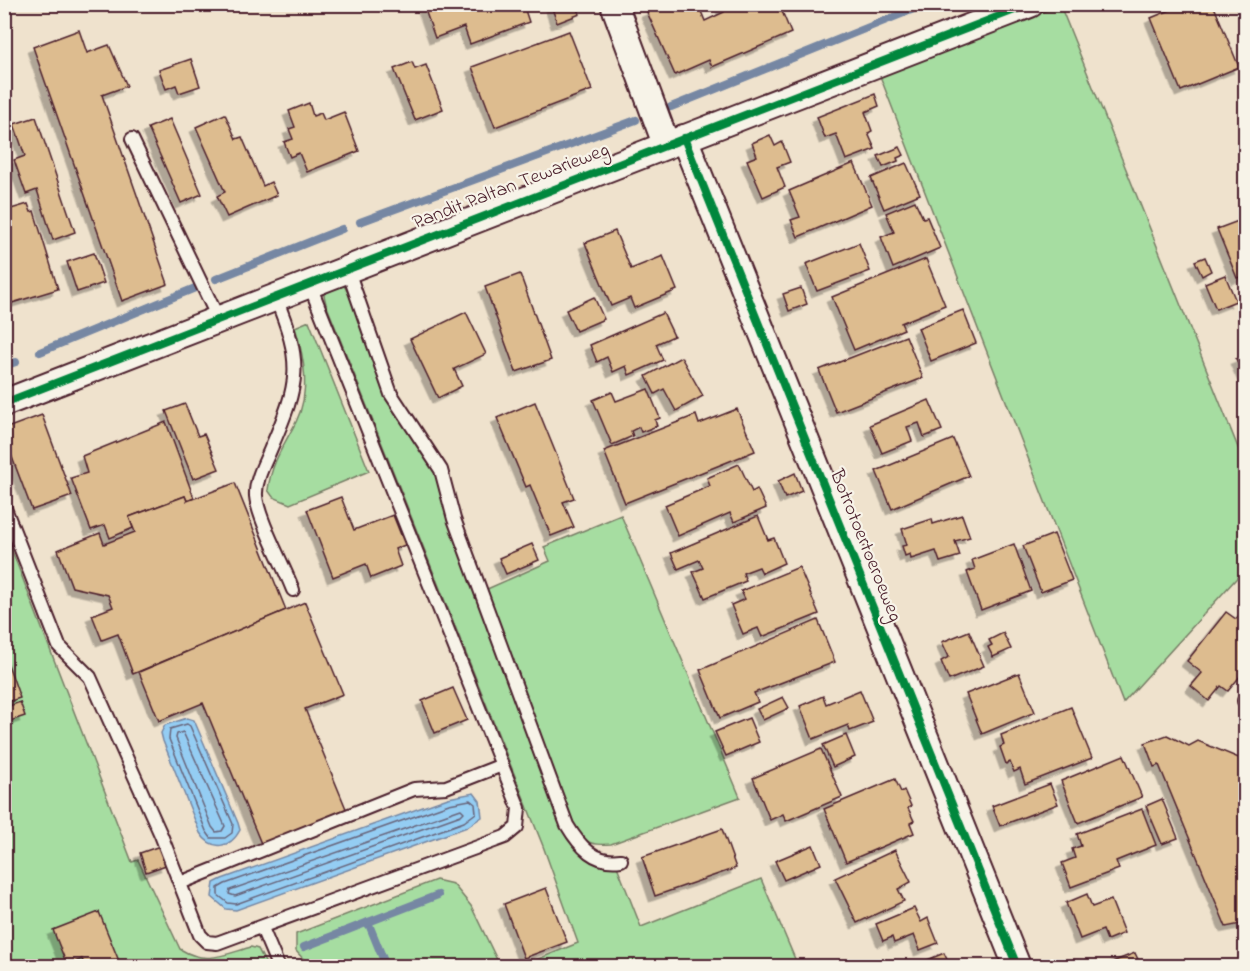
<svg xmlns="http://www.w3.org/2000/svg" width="1250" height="971" viewBox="0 0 1250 971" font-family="'Indie Flower',sans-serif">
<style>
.green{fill:#a6dda1;stroke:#787e66;stroke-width:1.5}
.water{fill:#94cdf3;stroke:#7687a3;stroke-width:1.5}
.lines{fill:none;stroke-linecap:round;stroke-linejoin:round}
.shore{stroke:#68657b;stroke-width:1.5}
.stream{stroke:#7687a3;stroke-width:8}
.building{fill:#ddbc8f;stroke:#4a1f2b;stroke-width:1.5;filter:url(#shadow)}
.lane-casing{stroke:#4a1f2b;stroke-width:16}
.street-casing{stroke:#4a1f2b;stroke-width:30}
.lane{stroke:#f7f3e8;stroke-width:12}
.street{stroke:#f7f3e8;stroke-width:26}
.cycleway-casing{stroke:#f7f3e8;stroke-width:11}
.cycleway{stroke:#00873e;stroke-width:8}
.labels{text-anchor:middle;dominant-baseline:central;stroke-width:4.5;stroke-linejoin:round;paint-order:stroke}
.street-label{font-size:20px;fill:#4a1f2b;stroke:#f7f3e8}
</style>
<defs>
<filter id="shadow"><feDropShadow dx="-5.5" dy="5.5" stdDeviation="0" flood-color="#0004"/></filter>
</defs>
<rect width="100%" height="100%" fill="#efe2cd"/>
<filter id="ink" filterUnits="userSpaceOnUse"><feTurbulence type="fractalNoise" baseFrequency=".0167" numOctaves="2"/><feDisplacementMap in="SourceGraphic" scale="12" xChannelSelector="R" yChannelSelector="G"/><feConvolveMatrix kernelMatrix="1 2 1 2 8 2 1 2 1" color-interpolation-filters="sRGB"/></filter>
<g filter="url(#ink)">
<g class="green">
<path d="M1060,5L1245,465V569L1123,703L880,76Z"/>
<path d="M341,280L356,308L385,395L440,479L456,536L567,837C582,852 594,869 617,866L641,927L761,879L798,966H521L578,943L543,846L326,304L323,291Z"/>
<path d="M309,321L369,471L290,504L273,497L268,490C271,463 284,445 296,422C311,392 304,357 295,327Z"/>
<path d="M621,515L740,797L611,844C587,846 586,842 573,823L485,590L550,561L544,547Z"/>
<path d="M4,530L132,862L138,860L180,949C206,965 223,955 251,947L258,949L267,966H5Z"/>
<path d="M436,880L453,884L471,906L500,966H296L306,962L296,951V934Z"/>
</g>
<g class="water">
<path d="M187,718L194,720L238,823L240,830C230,849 212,851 200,833L163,741L161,733L165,725Z"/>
<path d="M474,793L480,801L482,817L467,827L236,910L226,909L212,897L214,883L222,879L448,798Z"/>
</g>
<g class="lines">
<g class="shore">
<path d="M187,724L190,726L233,824L232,833L225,838H211L206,831L169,739L170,729Z"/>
<path d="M183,732L225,826L222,831L216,832L212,827L176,738L177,734Z"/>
<path d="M470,800L475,804L476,813L464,822L236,904L228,903L218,895V888L225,884L449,804Z"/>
<path d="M461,809L464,812L461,815L235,896L229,894L230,890Z"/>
</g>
<g class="stream">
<path d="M671,107L926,4"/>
<path d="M360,222L636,120"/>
<path d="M216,279L342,229"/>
<path d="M40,352L200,286"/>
<path d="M4,366L16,362"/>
<path d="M368,922L386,966"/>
<path d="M304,947L438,895"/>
</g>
</g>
<g class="building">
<path d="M423,4H523L529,22L470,44L464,27L435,38Z"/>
<path d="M576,4L580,14L557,23L551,5Z"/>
<path d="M664,4H698L705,21L724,12L721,4H779L791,33L712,67L709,60L675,75L647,12Z"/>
<path d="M1185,4H1213L1239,67L1181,91L1151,18Z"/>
<path d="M79,30L87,53L109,45L127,86L102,95L168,284L122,301L33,47Z"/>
<path d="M569,31L592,90L495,127L472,67Z"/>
<path d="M191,59L200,86L179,93L176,85L166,89L159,70Z"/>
<path d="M412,62L415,69L426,65L443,109L415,120L394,69Z"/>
<path d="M875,94L879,106L865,112L872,131L868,133L875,149L846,160L836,134L825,138L817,117Z"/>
<path d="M309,103L313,116L321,113L324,120L344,112L359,151L307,172L299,153L290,157L284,142L293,139L289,129L295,127L289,111Z"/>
<path d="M225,114L236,139L242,137L263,186L271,182L277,195L227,217L217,196L225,192L196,127Z"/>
<path d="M36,117L75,232L53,240L37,190L26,194L14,160L25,156L14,124Z"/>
<path d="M170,119L202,194L181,203L148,128Z"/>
<path d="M770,135L775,146L782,142L790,162L777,167L785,187L763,197L747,160L757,156L752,143Z"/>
<path d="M900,147L904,155L897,158L898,161L883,167L878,156Z"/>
<path d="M854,163L872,205L798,237L791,220L800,217L789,191Z"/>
<path d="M906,163L920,194L884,209L871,178Z"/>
<path d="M915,201L923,218L927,217L940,248L893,268L881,237L894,232L886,213Z"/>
<path d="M28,204L31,212L34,211L58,289L12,303L4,280V211Z"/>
<path d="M1246,218V275L1237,278L1217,229Z"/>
<path d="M615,231L631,269L663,256L677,290L634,308L630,298L611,306L585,243Z"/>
<path d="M859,243L870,271L817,291L806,264Z"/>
<path d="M94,253L104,283L77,292L67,262Z"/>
<path d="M1205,257L1211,271L1202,276L1195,261Z"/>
<path d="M926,259L945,305L901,323L904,329L854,350L832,297Z"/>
<path d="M520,274L551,360L516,372L485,287Z"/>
<path d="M1225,275L1236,301L1216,309L1205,283Z"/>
<path d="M801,288L807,304L789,311L783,294Z"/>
<path d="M594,297L604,319L576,331L566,310Z"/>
<path d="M963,310L976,343L931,361L918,328Z"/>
<path d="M466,312L486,354L454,369L462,386L438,398L410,339Z"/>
<path d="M663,313L674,336L656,344L663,360L629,375L626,366L613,372L607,357L597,362L590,345Z"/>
<path d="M906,336L923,378L836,412L819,370Z"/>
<path d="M1246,355V381L1236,359Z"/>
<path d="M681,357L703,396L676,411L664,389L655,394L646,376Z"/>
<path d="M648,389L660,418L655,420L657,426L641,432L639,427L631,431L633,436L612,445L593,400L612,392L616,401Z"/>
<path d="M929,400L942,430L924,437L919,423L907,427L912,441L882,453L870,425Z"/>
<path d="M535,402L574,498L563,502L574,527L551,536L530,485L526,487L497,418Z"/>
<path d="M185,404L198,436L204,434L219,469L193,479L166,411Z"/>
<path d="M737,409L755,451L625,503L604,451L696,415L699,424Z"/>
<path d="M42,415L72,496L32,510L4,436V429Z"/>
<path d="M166,422L194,498L187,501L185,496L129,517L133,528L110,538L105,525L91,530L71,478L87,473L82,456Z"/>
<path d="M953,439L969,476L892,509L876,471Z"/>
<path d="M739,464L752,492L757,489L766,508L734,522L730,513L678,536L665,505L710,486L707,478Z"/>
<path d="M795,473L802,491L785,498L778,481Z"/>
<path d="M235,483L286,610L133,674L118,634L102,640L92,615L113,607L108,595L72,587L58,550L100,533L104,544L135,532L129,517L185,496L187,501Z"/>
<path d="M341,497L354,530L393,515L405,545L395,549L401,566L371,578L366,564L333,577L307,510Z"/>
<path d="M962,515L970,537L955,541L960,556L940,562L936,551L911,559L910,554L905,556L902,546L907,545L902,529L932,519L933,524Z"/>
<path d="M758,516L768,540L774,538L784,563L762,573L759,567L743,573L746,581L705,598L693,572L703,568L699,560L678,569L671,553Z"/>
<path d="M1054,534L1072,580L1041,592L1023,546Z"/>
<path d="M532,544L539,560L506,574L499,558Z"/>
<path d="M1014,544L1031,591L981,610L967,572L975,569L972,560Z"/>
<path d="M799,567L819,614L762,637L758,628L743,634L731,605L745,599L741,591Z"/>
<path d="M305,602L343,694L305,709L347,811L262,846L203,703L159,721L139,672Z"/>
<path d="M1246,608V669L1228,691L1221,686L1209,701L1191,686L1202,673L1187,661L1226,612L1236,619Z"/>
<path d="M818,620L835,662L754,693L758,702L720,718L700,670Z"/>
<path d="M969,631L984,666L949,680L941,661L949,657L942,642Z"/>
<path d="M1003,633L1011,649L993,657L988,647L992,645L989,640Z"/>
<path d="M4,653L20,698L4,703Z"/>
<path d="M1019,673L1035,712L982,734L966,694Z"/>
<path d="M453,688L467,720L435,733L422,701Z"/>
<path d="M860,690L873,722L850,731L848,725L813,739L800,706L823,696L826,704Z"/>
<path d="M783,697L789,708L763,720L757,709Z"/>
<path d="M20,702L25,716L4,723V708Z"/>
<path d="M1071,707L1092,758L1025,784L1020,769L1014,772L1010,762L1006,764L1000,747L1004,745L1001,735Z"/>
<path d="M749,718L759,742L726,756L715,732Z"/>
<path d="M846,735L855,757L833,767L823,745Z"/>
<path d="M1167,735L1189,746L1198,741L1246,761V923L1226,927L1159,765L1154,767L1145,743Z"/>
<path d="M821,749L842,797L786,821L783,814L770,820L753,778Z"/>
<path d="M1124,755L1142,797L1078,823L1061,781Z"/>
<path d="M895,779L901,792L904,790L911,806L908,808L914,821L910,823L914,833L846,862L824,809Z"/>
<path d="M1050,784L1058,804L1000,826L992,806Z"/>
<path d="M1162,799L1178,838L1162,844L1146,806Z"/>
<path d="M1142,809L1156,845L1116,861L1119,869L1071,887L1062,863L1075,858L1072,849L1081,846L1077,834Z"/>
<path d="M722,829L736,868L655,896L642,857Z"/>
<path d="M813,845L821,864L784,880L775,861Z"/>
<path d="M160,846L166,865L146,872L140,853Z"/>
<path d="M895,850L911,882L898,889L904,901L857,923L835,878Z"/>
<path d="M546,888L567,942L524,958L504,904Z"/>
<path d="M1087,894L1092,907L1111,900L1124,933L1107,940L1103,930L1080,939L1066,903Z"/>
<path d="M914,908L921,922L928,918L938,943L920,950L914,935L894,943L892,937L883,941L876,924Z"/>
<path d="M99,912L121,966H85L82,959L67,965L53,930Z"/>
<path d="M944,953L950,966H913Z"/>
<path d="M1135,953L1141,966H1102Z"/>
</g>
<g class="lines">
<g class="lane-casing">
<g id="lane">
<path d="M132,139L218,318"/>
<path d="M347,268L391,394L441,470L454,519L567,825C580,847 595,864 621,860"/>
<path d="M275,296C303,363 300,382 271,448C265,463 255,479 256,496C258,519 284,566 293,590"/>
<path d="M4,506L59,646L90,677L161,835L200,935L207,942L217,943L505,837L517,827L519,808L309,283"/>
<path d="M1244,701H1246"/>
<path d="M180,883L414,789L446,787L502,765"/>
<path d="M262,928L278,966"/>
</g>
</g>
<g class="street-casing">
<g id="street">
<path d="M614,4L666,144"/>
<path d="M684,138L1017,966"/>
<path d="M4,403L1030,4"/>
</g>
</g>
<use href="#lane" class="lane"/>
<use href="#street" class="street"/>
<g class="cycleway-casing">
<g id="cycleway">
<path d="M684,138L1017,966"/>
<path d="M4,403L1030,4"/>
</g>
</g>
<use href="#cycleway" class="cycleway"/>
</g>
</g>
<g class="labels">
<g class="street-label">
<text transform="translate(511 187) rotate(-21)">Pandit Paltan Tewarieweg</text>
<text transform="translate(865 546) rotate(68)">Botrotoertoeroeweg</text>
</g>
</g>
<rect width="1250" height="971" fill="none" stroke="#f7f3e8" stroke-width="24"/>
<rect x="12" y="12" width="1226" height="947" fill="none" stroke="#4a1f2b" stroke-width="2" filter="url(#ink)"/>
</svg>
